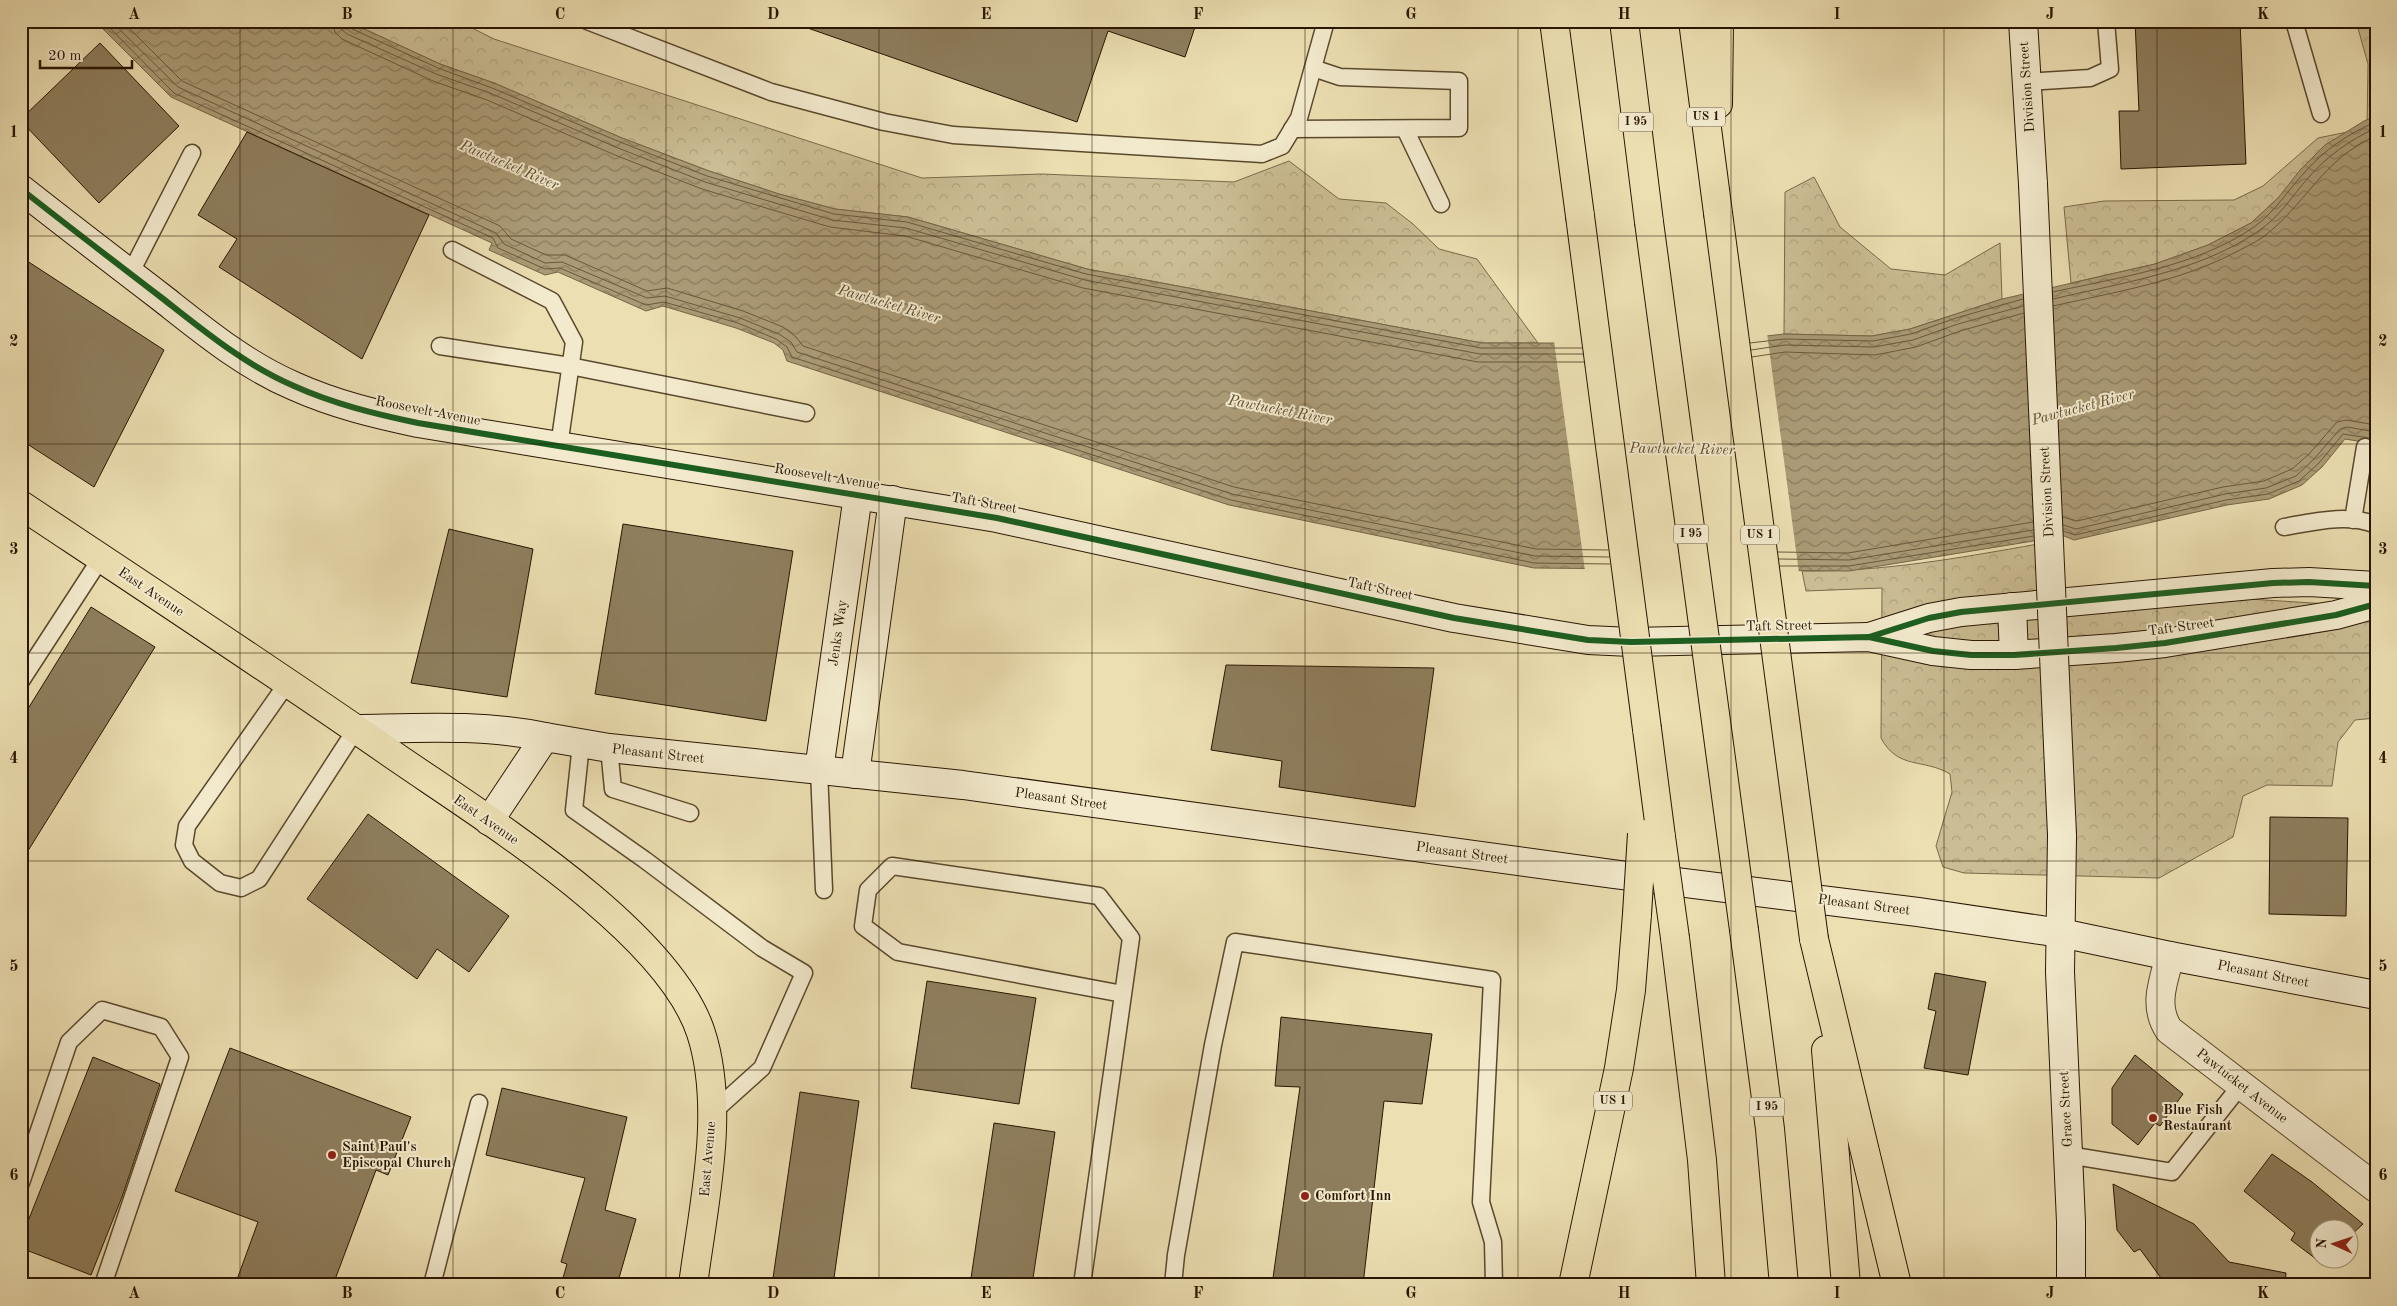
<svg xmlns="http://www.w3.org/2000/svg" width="2397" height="1306" viewBox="0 0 2397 1306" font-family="'Old Standard TT',serif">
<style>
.forest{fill:url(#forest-crowns);stroke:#7a694a}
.water{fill:url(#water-waves);stroke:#766546}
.pier{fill:#ecdfb2}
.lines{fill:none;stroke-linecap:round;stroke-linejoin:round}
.shore{stroke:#6a583a;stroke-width:1}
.building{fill:#8e7e5d;stroke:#291500}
.lane-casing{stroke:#5a482c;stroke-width:19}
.street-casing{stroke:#5a482c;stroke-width:30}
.secondary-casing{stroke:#291500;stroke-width:30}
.primary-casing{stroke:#291500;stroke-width:30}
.highway-casing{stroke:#291500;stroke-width:30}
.lane{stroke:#f3eacd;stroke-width:16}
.street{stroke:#f3eacd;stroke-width:28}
.secondary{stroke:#f3eacd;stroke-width:28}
.primary{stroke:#ecdfb2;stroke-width:28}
.highway{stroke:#ecdfb2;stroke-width:28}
.secondary-bridge-casing{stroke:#291500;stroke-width:30;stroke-linecap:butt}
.highway-bridge-casing{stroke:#291500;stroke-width:30;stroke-linecap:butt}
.secondary-bridge{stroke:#f3eacd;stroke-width:28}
.highway-bridge{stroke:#ecdfb2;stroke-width:28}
.cycleway-casing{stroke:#f3eacd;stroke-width:9}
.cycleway{stroke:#1b5e20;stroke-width:6}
.grid{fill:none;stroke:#291500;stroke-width:1;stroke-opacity:0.55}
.poi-dot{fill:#8f2418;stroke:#f3eacd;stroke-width:2}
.labels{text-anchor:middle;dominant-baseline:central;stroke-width:4;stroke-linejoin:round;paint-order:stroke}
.shield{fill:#f3eacd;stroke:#66553e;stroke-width:1}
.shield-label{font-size:12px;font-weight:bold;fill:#291500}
.street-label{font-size:14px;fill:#291500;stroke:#f3eacd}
.poi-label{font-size:14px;font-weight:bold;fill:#291500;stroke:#f3eacd;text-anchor:start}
.water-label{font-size:15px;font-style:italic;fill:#5d4a2f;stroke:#f3eacd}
.neatline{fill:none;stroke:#291500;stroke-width:2}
.grid-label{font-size:16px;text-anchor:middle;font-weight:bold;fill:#291500}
</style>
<defs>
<pattern id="forest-crowns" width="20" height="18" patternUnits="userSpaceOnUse" patternTransform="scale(1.25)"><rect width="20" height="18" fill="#cbbd94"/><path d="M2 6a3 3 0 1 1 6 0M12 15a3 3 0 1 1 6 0" fill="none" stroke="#aea27e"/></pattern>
<pattern id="water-waves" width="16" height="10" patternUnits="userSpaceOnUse" patternTransform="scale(1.25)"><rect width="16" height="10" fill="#aa9a75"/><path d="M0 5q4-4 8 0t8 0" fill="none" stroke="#8a7c5e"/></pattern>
</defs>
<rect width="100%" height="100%" fill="#ecdfb2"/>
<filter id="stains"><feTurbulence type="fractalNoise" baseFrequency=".004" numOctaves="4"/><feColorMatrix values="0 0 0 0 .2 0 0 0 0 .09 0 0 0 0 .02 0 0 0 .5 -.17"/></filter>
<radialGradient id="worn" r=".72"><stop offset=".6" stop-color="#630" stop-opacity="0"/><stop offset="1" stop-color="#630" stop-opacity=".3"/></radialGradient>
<g class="forest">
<path d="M347,21H458L494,39L922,178L1042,174L1234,182L1289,161L1339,199L1386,203L1413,224L1439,249L1477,259L1538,343H1482L1087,269L908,217L835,209L779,194L709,171L622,138L494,83L440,64Z"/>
<path d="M2356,21H2376V159L2278,198L2251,223L2208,245L2155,264L2071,283L2064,207L2104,201L2234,200L2263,186L2318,138L2367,128L2368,64Z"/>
<path d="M1814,177L1840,227L1891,269L1945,275L2000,243L2002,299L1910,329L1872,336L1784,334L1785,192Z"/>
<path d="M2038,544L2067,597L2122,591L2376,607V718L2355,720L2338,742L2332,786L2267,785L2243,796L2233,837L2159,878L1964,873L1943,867L1936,846L1952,792L1950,774C1923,758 1898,770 1881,738L1882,588L1806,591L1802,571C1881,572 1960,558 2038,544Z"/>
</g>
<path class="water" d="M95,21H347L440,64L494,83L622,138L709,171L779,194L835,209L908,217L1087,269L1482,343H1705L1784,334L1872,336L1910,329L2002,299L2155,264L2208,245L2251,223L2278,198L2301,169L2325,145L2364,121L2376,116V444L2345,439L2322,467L2302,485L2269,499L2227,505L2074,540L2064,536L1849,571L1534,568L1229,505L787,361L783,350L774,343L736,328L663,306L646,311L558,272L545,275L489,250L492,243L171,97Z"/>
<g class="pier">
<path d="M43,21H80L54,37Z"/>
<path d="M1767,333L1799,573L1585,571L1554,341L1705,340Z"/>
</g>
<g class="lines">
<g class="shore">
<path d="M103,21L174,93L493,238L498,248L545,269L560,268L646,305L664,302L738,323L776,339L787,347L792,357L1231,500L1534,563L1610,564"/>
<path d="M111,21L178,87L496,233L504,244L545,263L562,262L647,298L665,296L740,318L779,334L791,342L797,352L1232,494L1535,556L1609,557"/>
<path d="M122,21L182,81L500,226L511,239L546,255H565L647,291L667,288L743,311L783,327L796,337L803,346L1234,487L1536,549L1608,550"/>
<path d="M332,21L335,32L342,39L433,81L487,100L615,155L702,189L830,227L905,236L1083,288L1478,362H1584"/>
<path d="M340,21L341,29L347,34L436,74L490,93L618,148L705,182L832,220L906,228L1085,280L1480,354H1583"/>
<path d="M346,21L350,28L438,68L492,88L620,142L707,176L834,214L907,222L1086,274L1481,348H1582"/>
<path d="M2053,292C2120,277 2196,267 2254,227C2275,212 2288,190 2305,172C2324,150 2349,133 2376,122"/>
<path d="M2053,299C2121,283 2198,272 2257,232C2279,218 2292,196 2309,177C2326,157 2351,139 2376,128"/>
<path d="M2053,306C2115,292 2179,282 2236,252C2245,247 2255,243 2263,237C2305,206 2323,158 2376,136"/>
<path d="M1750,343L1784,339L1873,341L1911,334L1956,318L2023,299"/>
<path d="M1751,350L1785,345L1874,347L1913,340L1958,324L2023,306"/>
<path d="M1752,357L1785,352L1875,355L1916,347L1960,331L2024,313"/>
<path d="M2063,517L2077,521L2223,487L2264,481L2292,469L2309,454L2337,422L2346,420L2376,425"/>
<path d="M2063,525L2076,529L2225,494L2266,488L2296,476L2314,459L2340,429L2347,427L2376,432"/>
<path d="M2063,531L2075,535L2226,500L2268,494L2299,481L2319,463L2343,434L2376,439"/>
<path d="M1778,552L1848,553L2033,522"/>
<path d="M1779,559L1849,560L2033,530"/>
<path d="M1780,566H1849L2034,536"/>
</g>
</g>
<g class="building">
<path d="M800,21H1197L1185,57L1108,31L1077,122L799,25Z"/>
<path d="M2135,21H2240L2246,164L2121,169L2119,111H2139Z"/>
<path d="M100,43L179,126L99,203L21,121V119Z"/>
<path d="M247,132L429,215L362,359L219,267L237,239L198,215Z"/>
<path d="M21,257L164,350L94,487L21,440Z"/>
<path d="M623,524L793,551L766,721L595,694Z"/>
<path d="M449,529L533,549L507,697L411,683Z"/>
<path d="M91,607L155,647L21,862V720Z"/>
<path d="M1226,665L1434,668L1415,807L1279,787L1282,761L1211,750Z"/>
<path d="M368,814L509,916L469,972L437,949L417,979L307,899Z"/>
<path d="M2270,817L2348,818L2346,916L2269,914Z"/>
<path d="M1935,973L1986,982L1968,1075L1924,1068L1936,1011L1928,1009Z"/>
<path d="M927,981L1036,998L1019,1104L911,1088Z"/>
<path d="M1281,1017L1432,1034L1422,1104L1384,1101L1363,1285H1272L1300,1087L1275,1086Z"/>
<path d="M230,1048L411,1117L388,1175L376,1170L333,1285H235L258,1222L175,1191Z"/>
<path d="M2135,1055L2183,1094L2160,1126L2155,1123L2138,1145L2112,1124V1088Z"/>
<path d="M93,1057L160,1084L122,1197L91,1275L21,1248V1239Z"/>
<path d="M502,1088L627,1117L605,1210L636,1219L617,1285H561L567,1264L561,1262L585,1178L486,1155Z"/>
<path d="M800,1092L859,1101L833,1285H772Z"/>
<path d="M994,1123L1055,1132L1032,1285H970Z"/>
<path d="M2272,1154L2312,1182L2363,1224L2350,1236V1228H2320V1258H2329L2324,1265L2291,1240L2295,1233L2244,1191Z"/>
<path d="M2113,1184L2194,1224L2229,1262L2286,1273L2285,1285H2166L2140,1249L2134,1252L2117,1230Z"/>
</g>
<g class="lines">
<g class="lane-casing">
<g id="lane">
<path d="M587,21L771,92L884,122L953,135L1262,154L1282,146L1299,118L1326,21"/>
<path d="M2294,21L2321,114"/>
<path d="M2026,82L2090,78L2110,69L2106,21"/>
<path d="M1292,129L1459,128V81L1340,77L1313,68"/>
<path d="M1405,129L1441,204"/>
<path d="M452,250L552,301L574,342L559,446"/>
<path d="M130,274L192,153"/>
<path d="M440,346L570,366L806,413"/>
<path d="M2353,520L2365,447"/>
<path d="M2284,527C2313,522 2348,513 2376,525"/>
<path d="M21,681L101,558"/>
<path d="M288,682L187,826L184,845L192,861L220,883L241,888L259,879L356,729"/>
<path d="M581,744L574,810L645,860L762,948L804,973L762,1068L712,1113"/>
<path d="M609,748L613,789L690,813"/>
<path d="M819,770L824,890"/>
<path d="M2068,1155L2172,1172L2241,1085"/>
<path d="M21,1183L69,1042L102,1010L161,1027L180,1057L103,1285"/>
<path d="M432,1285L479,1103"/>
<path d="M1082,1285L1131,938L1099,896L892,866L868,890L863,926L898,952L1123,994"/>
<path d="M1173,1285L1176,1255L1213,1045L1235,942L1492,980L1481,1202L1493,1242L1494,1285"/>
</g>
</g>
<g class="street-casing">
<path id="street" d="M2170,956C2163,982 2153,1006 2169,1030L2376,1188"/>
</g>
<g class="secondary-casing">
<g id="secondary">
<path d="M2023,21L2033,184"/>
<path d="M21,189C68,226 115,262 162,298C204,331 245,365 294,386C334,404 375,414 418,423L997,518L1454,618L1588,640L1631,642L1869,637L1933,651L1971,655H2014L2116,648L2165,643L2336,615L2376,604"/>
<path d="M2012,607L2014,655"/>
<path d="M1869,637L1929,618L1961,612L2273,583L2309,582L2376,586"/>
<path d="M356,729C419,728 483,724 545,737"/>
<path d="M819,770L858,495"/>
<path d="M855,774L893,500"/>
<path d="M489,821L545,737L609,748L963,785L1613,874L1918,912L2061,933L2170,956L2376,995"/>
<path d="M2062,835L2060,972L2071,1222V1285"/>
</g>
</g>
<g class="primary-casing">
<path id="primary" d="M21,505C143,586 266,667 386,750C476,813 667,928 701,1033C726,1110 703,1207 693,1285"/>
</g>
<g class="highway-casing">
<g id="highway">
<path d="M1554,21L1580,216"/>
<path d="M1624,21L1649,222"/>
<path d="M1693,21L1718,213"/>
<path d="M1718,104L1719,21"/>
<path d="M1647,729L1661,837"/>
<path d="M1744,930L1770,1129L1784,1285"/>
<path d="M1675,938L1702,1160L1711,1285"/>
<path d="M1814,939L1897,1285"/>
<path d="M1826,1050L1846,1285"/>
<path d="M1573,1285L1619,1068L1631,990L1637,914"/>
</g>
</g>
<use href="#lane" class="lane"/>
<use href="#street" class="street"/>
<use href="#secondary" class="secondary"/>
<use href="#primary" class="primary"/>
<use href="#highway" class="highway"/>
<g class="secondary-bridge-casing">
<path id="secondary-bridge" d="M2033,184L2062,835"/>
</g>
<g class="highway-bridge-casing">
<g id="highway-bridge">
<path d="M1718,213L1814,939"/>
<path d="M1580,216L1647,729"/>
<path d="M1649,222L1744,930"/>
<path d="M1661,837L1675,938"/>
<path d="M1637,914L1642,834"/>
</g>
</g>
<use href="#secondary-bridge" class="secondary-bridge"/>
<use href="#highway-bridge" class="highway-bridge"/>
<g class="cycleway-casing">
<g id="cycleway">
<path d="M21,189C68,226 115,262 162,298C204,331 245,365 294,386C334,404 375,414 418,423L997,518L1454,618L1588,640L1631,642L1869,637L1933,651L1971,655H2014L2116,648L2165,643L2336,615L2376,604"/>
<path d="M1869,637L1929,618L1961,612L2273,583L2309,582L2376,586"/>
</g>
</g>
<use href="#cycleway" class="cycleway"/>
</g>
<path class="grid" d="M240,21V1285M453,21V1285M666,21V1285M879,21V1285M1092,21V1285M1305,21V1285M1518,21V1285M1731,21V1285M1944,21V1285M2157,21V1285M21,236H2376M21,444H2376M21,653H2376M21,861H2376M21,1070H2376"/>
<g class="poi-dot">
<circle cx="2153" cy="1118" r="5"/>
<circle cx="332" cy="1155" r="5"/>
<circle cx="1305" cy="1196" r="5"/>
</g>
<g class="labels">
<g class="shield">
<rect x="1687" y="107.5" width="38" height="19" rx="4"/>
<rect x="1618.5" y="112.5" width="35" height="19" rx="4"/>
<rect x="1673.5" y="524.5" width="35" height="19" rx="4"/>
<rect x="1741" y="525.5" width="38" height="19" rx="4"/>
<rect x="1594" y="1091.5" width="38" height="19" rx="4"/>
<rect x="1749.5" y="1097.5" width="35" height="19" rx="4"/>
</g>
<g class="shield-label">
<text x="1706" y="117">US 1</text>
<text x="1636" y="122">I 95</text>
<text x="1691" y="534">I 95</text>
<text x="1760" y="535">US 1</text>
<text x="1613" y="1101">US 1</text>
<text x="1767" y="1107">I 95</text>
</g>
<g class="street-label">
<text transform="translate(2027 87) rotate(-94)">Division Street</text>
<text transform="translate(428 411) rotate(11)">Roosevelt Avenue</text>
<text transform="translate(827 477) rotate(9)">Roosevelt Avenue</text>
<text transform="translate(2047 492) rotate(-93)">Division Street</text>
<text transform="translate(984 503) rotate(10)">Taft Street</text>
<text transform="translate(1380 589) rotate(12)">Taft Street</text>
<text transform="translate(151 592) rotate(34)">East Avenue</text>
<text transform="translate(1779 626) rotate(-1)">Taft Street</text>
<text transform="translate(2181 627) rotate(-8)">Taft Street</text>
<text transform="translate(838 633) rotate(-82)">Jenks Way</text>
<text transform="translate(658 754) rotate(6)">Pleasant Street</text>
<text transform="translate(1061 799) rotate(8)">Pleasant Street</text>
<text transform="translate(486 820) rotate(35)">East Avenue</text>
<text transform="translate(1462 853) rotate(8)">Pleasant Street</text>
<text transform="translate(1864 905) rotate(7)">Pleasant Street</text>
<text transform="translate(2263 974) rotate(11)">Pleasant Street</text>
<text transform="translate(2242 1086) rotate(38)">Pawtucket Avenue</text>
<text transform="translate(2066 1109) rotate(-93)">Grace Street</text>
<text transform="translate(708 1159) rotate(-85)">East Avenue</text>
</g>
<g class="poi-label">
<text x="2163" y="1110">Blue Fish<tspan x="2163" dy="16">Restaurant</tspan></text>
<text x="342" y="1147">Saint Paul's<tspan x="342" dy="16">Episcopal Church</tspan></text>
<text x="1315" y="1196">Comfort Inn</text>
</g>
<g class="water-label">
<text transform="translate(509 166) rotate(23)">Pawtucket River</text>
<text transform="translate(889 305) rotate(16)">Pawtucket River</text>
<text transform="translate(2083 408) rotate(-15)">Pawtucket River</text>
<text transform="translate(1280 411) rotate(11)">Pawtucket River</text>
<text transform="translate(1682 450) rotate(1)">Pawtucket River</text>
</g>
</g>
<rect width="2397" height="1306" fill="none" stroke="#ecdfb2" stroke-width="55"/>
<g transform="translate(2334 1244) rotate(273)"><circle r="24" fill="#f3eacd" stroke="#a2957b"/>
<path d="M0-4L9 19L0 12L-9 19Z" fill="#8f2418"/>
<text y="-8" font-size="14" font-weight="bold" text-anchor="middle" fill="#291500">N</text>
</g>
<path d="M40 60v8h92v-8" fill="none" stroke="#291500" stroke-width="2.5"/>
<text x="48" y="60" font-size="15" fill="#291500" stroke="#f3eacd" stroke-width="4" paint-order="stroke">20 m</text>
<rect x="28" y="28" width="2342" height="1250" class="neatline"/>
<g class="grid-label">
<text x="134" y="19">A</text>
<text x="347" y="19">B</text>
<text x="560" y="19">C</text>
<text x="773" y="19">D</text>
<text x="986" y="19">E</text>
<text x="1198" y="19">F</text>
<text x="1411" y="19">G</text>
<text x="1624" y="19">H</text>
<text x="1837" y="19">I</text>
<text x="2050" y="19">J</text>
<text x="2263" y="19">K</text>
<text x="14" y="137">1</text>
<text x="2383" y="137">1</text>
<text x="14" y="346">2</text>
<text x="2383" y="346">2</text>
<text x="14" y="554">3</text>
<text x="2383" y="554">3</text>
<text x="14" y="763">4</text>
<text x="2383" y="763">4</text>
<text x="14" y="971">5</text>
<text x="2383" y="971">5</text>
<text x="14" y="1180">6</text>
<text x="2383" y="1180">6</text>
<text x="134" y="1298">A</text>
<text x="347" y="1298">B</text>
<text x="560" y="1298">C</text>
<text x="773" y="1298">D</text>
<text x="986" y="1298">E</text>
<text x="1198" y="1298">F</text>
<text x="1411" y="1298">G</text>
<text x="1624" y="1298">H</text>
<text x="1837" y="1298">I</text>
<text x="2050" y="1298">J</text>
<text x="2263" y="1298">K</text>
</g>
<rect width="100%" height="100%" filter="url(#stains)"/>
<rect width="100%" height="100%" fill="url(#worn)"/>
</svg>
